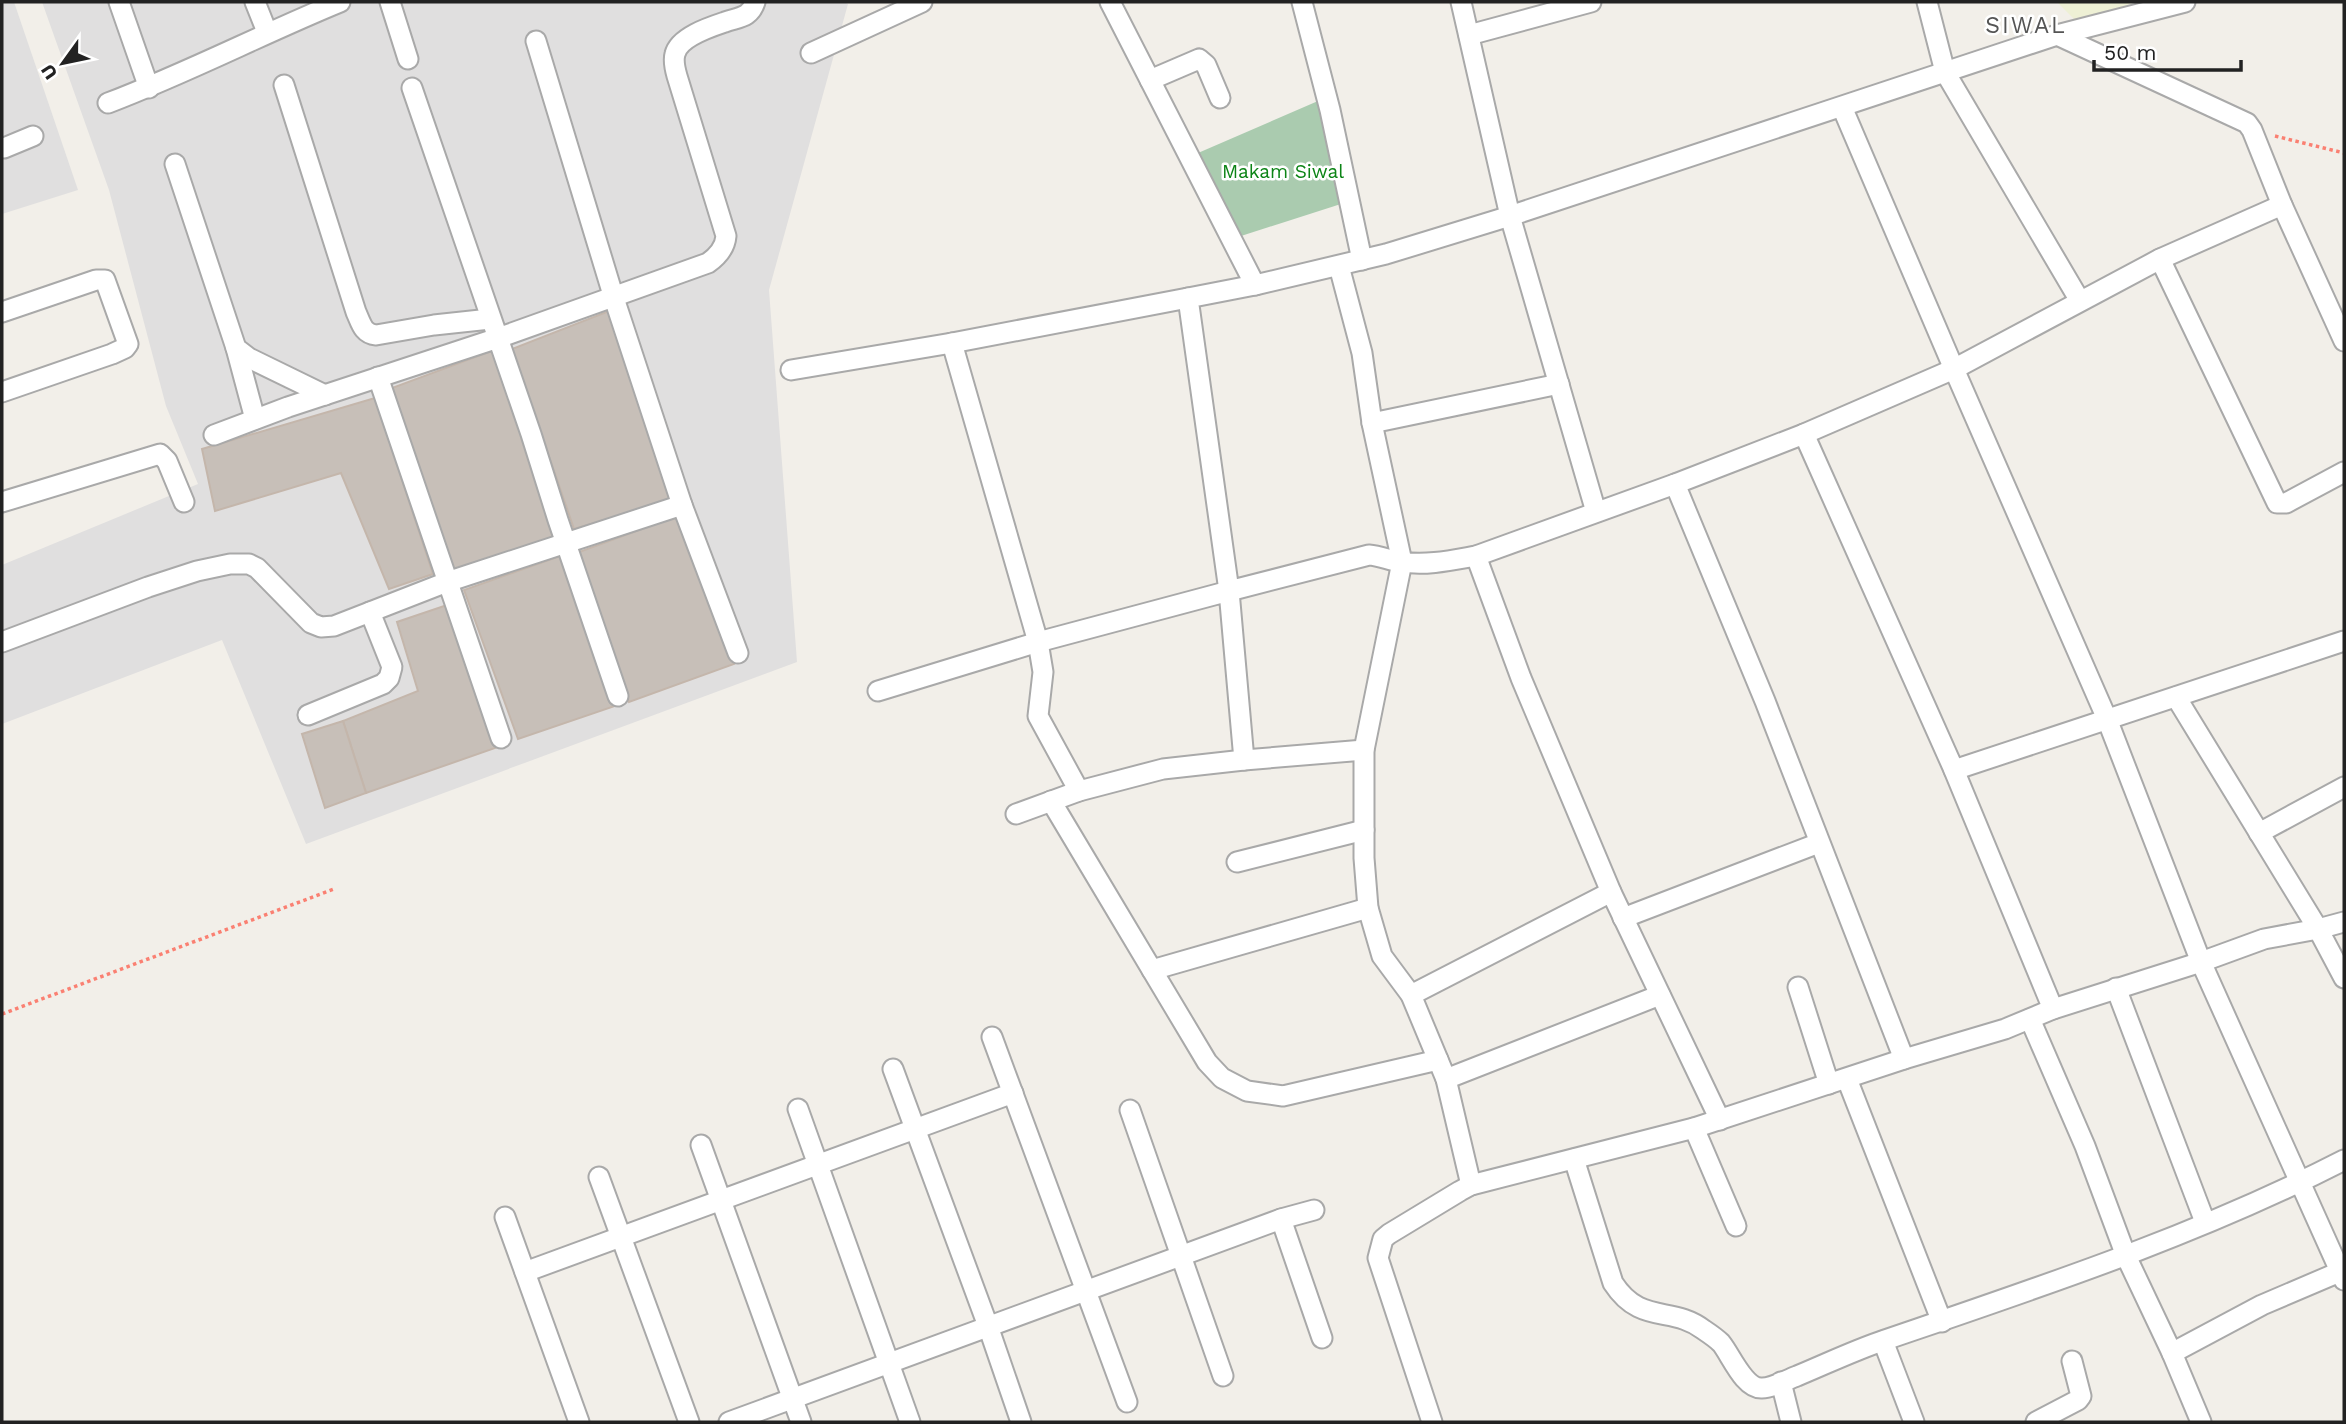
<svg xmlns="http://www.w3.org/2000/svg" width="2346" height="1424" viewBox="0 0 2346 1424" font-family="'Work Sans',sans-serif">
<style>
.residential{fill:#e0dfdf}
.farmland{fill:#eef0d5}
.cemetery{fill:#aacbaf}
.building{fill:#c7bfb8;stroke:#c4b6ab;stroke-width:2}
.lines{fill:none;stroke-linecap:round;stroke-linejoin:round}
.minor-casing{stroke:#a9a9a9;stroke-width:23}
.path{stroke:#fa8072;stroke-width:3.5;stroke-dasharray:3.5 3.5;stroke-linecap:butt}
.minor{stroke:#fff;stroke-width:19}
.labels{text-anchor:middle;dominant-baseline:central;stroke-width:5;stroke-linejoin:round;paint-order:stroke}
.park-label{font-size:19px;fill:#0c8416;stroke:#fff}
.quarter-label{font-size:23px;letter-spacing:2px;fill:#555;stroke:#fff}
</style>
<rect width="100%" height="100%" fill="#f2efe9"/>
<g class="residential">
<path d="M2,2H14L78,190L2,214Z"/>
<path d="M42,2H844L848,4L769,290L797,662L306,844L222,640L2,724V565L198,484L166,406L109,190Z"/>
</g>
<path class="farmland" d="M2057,2H2135L2078,23Z"/>
<path class="cemetery" d="M1318,101L1344,203L1241,236L1198,153Z"/>
<g class="building">
<path d="M609,311L674,499L574,529L512,349Z"/>
<path d="M494,350L555,537L454,570L392,388Z"/>
<path d="M375,398L433,574L389,589L341,473L215,511L202,449Z"/>
<path d="M680,515L734,664L629,702L579,552Z"/>
<path d="M563,555L615,706L518,739L464,590Z"/>
<path d="M450,604L498,747L366,793L343,721L418,691L397,622Z"/>
<path d="M343,721L366,793L325,808L302,734Z"/>
</g>
<g class="lines">
<g class="minor-casing">
<g id="minor">
<path d="M119,2L149,88"/>
<path d="M255,2L267,32"/>
<path d="M390,2L408,59"/>
<path d="M1110,2L1255,285L1386,254L1510,216L2057,35L2185,2"/>
<path d="M1302,2L1330,110L1362,260"/>
<path d="M1461,2L1510,216L1596,512"/>
<path d="M1927,2L1945,72L2080,301"/>
<path d="M1469,35L1591,2"/>
<path d="M2057,35L2247,123L2252,130L2282,205L2344,341"/>
<path d="M536,41L613,295L682,505L738,653"/>
<path d="M811,53L922,2"/>
<path d="M1150,80L1199,59L1206,65L1220,98"/>
<path d="M284,85L356,312C361,323 363,334 376,335L434,325L490,319"/>
<path d="M412,88L531,434L558,520L618,696"/>
<path d="M108,103C187,73 262,34 340,2"/>
<path d="M1842,107L1954,369L2107,719L2201,962L2344,1280"/>
<path d="M4,148L33,136"/>
<path d="M175,164L236,348L249,358L325,395"/>
<path d="M2160,259L2277,503H2286L2344,472"/>
<path d="M1339,266L1362,353L1372,423L1402,562L1364,750V858L1368,908L1382,956L1411,995L1446,1079L1471,1185"/>
<path d="M1255,285L1188,298L1229,591L1369,555C1381,556 1391,561 1402,562C1426,566 1453,560 1476,556L1521,678L1611,892L1720,1120"/>
<path d="M2,312L96,280H105L128,344L125,348L112,354L2,392"/>
<path d="M952,343L1038,642L1043,672L1038,716L1079,791"/>
<path d="M236,348L255,419"/>
<path d="M791,370L952,343L1188,298"/>
<path d="M378,377L501,738"/>
<path d="M1372,423L1559,384"/>
<path d="M214,435L288,407L498,338L708,263C718,256 725,248 726,236L677,76C675,69 673,61 675,54C679,37 710,27 725,22C739,17 750,18 755,2"/>
<path d="M1675,484L1765,701L1904,1059"/>
<path d="M2,502L160,454L167,461L184,502"/>
<path d="M1476,556L1675,484L1804,434"/>
<path d="M2,642L148,587L197,571L230,564H249L257,568L311,623L321,627L334,626L447,582L682,505"/>
<path d="M878,691L1038,642L1229,591L1244,760"/>
<path d="M2176,697L2318,929L2344,978"/>
<path d="M308,715L383,684L389,678L392,667L370,612"/>
<path d="M1954,770L2344,641"/>
<path d="M1051,801L1207,1062L1222,1078L1247,1091L1283,1096L1438,1060"/>
<path d="M1016,814L1079,791L1163,769L1244,760L1364,750"/>
<path d="M2259,833L2344,787"/>
<path d="M1237,862L1364,830"/>
<path d="M1623,918L1819,843"/>
<path d="M1152,970L1368,908"/>
<path d="M1798,987L1829,1084"/>
<path d="M2116,988L2205,1222"/>
<path d="M1411,995L1611,892"/>
<path d="M2053,1009L1954,770L1804,434L1954,369L2160,259L2282,205"/>
<path d="M2030,1019L2085,1146L2126,1256L2172,1353L2201,1422"/>
<path d="M992,1037L1127,1402"/>
<path d="M893,1069L988,1326L1021,1422"/>
<path d="M1446,1079L1660,995"/>
<path d="M1847,1079L1942,1322"/>
<path d="M798,1109L910,1422"/>
<path d="M1130,1110L1223,1376"/>
<path d="M1694,1128L1736,1226"/>
<path d="M701,1145L801,1422"/>
<path d="M1574,1159L1613,1283C1641,1326 1672,1305 1704,1330C1710,1334 1716,1338 1721,1343C1731,1355 1744,1389 1762,1388C1773,1388 1786,1380 1797,1376C1826,1364 1855,1350 1885,1340C2040,1287 2198,1235 2344,1160"/>
<path d="M599,1177L689,1422"/>
<path d="M505,1217L579,1422"/>
<path d="M1281,1219L1322,1338"/>
<path d="M525,1272L1013,1093"/>
<path d="M1883,1341L1914,1422"/>
<path d="M2172,1353L2262,1305L2344,1270"/>
<path d="M1781,1382L1791,1422"/>
<path d="M729,1422L1281,1219L1314,1210"/>
<path d="M1432,1422L1378,1258L1383,1239L1389,1234L1460,1191L1471,1185L1694,1128L1904,1059L2005,1029L2053,1009L2201,962L2264,939L2318,929L2344,922"/>
<path d="M2036,1422L2078,1400L2081,1396L2072,1361"/>
</g>
</g>
<g class="path">
<path d="M2275,136L2344,153"/>
<path d="M2,1014L334,889"/>
</g>
<use href="#minor" class="minor"/>
</g>
<g class="labels">
<g class="park-label">
<text x="1283" y="171">Makam Siwal</text>
</g>
<g class="quarter-label">
<text x="2026" y="25">SIWAL</text>
</g>
</g>
<rect width="2346" height="1424" fill="none" stroke="#222222" stroke-width="7"/>
<g transform="translate(63 63) rotate(237)" stroke="#ffffff" stroke-width="5" paint-order="stroke">
<path d="M0-5L12 26L0 18L-12 26Z" fill="#222222"/>
<text y="-10" font-size="19" font-weight="bold" text-anchor="middle" fill="#222222">U</text>
</g>
<path d="M2094 60v10h147v-10" fill="none" stroke="#222222" stroke-width="3.5"/>
<text x="2104" y="60" font-size="21" fill="#222222" stroke="#ffffff" stroke-width="5" paint-order="stroke">50 m</text>
</svg>
